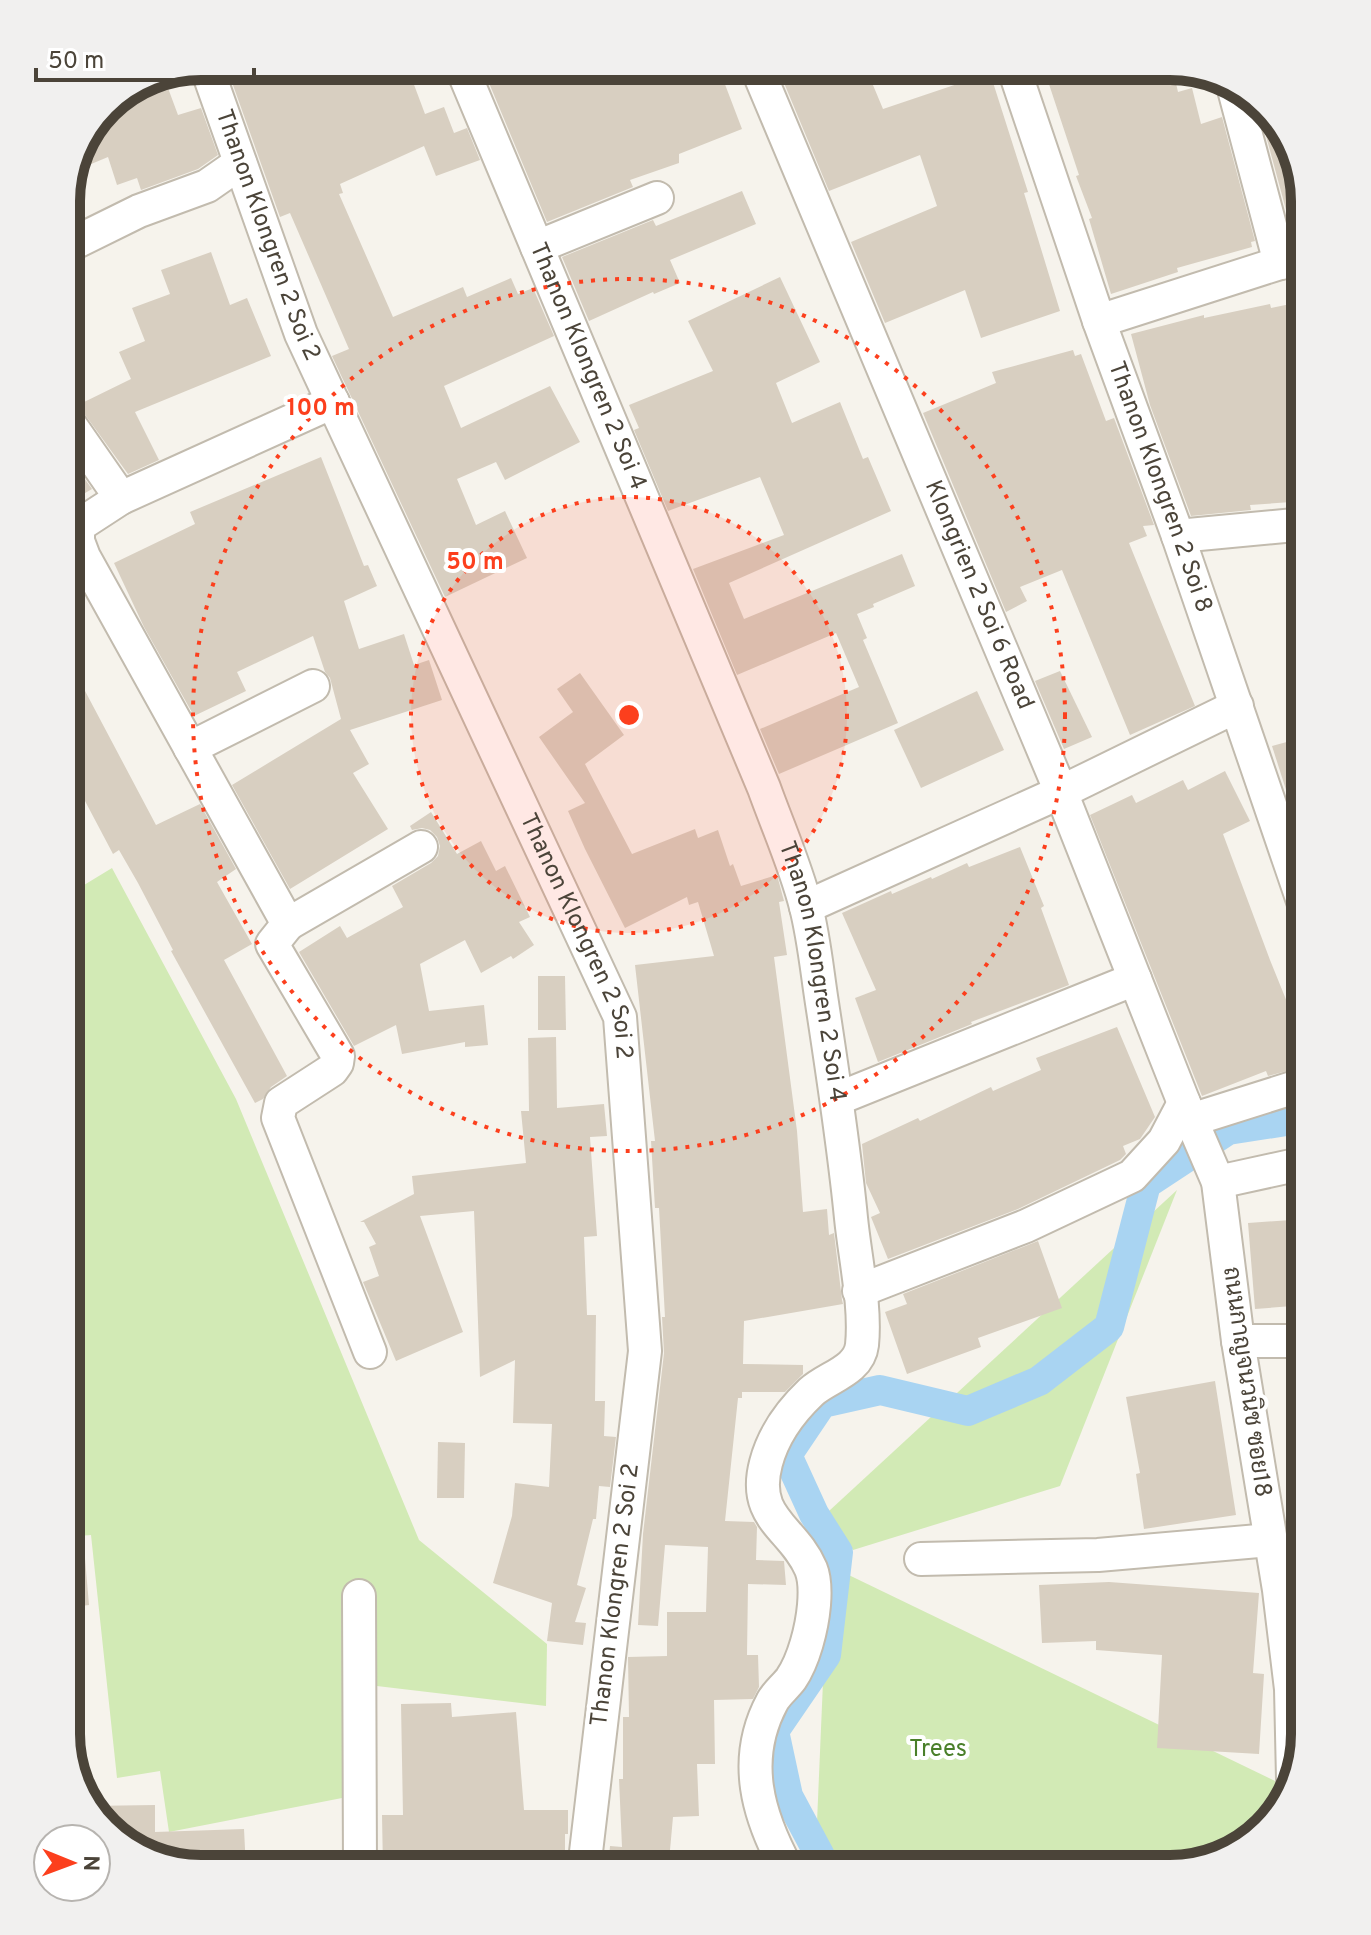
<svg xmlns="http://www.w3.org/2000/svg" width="1371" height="1935" viewBox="0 0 1371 1935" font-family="Overpass,Sarabun,sans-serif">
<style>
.green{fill:#d2eab5}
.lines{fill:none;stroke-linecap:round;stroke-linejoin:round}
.canal{stroke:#a9d4f2;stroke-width:30}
.building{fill:#d8cfc1}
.minor-casing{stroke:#c2bbae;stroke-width:36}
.minor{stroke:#fff;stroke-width:32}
.ring{fill:none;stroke:#fc3f1d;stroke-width:4;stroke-dasharray:4 8}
.labels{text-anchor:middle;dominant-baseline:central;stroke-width:8;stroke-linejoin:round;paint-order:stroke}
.street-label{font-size:24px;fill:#4b4439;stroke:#fff}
.park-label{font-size:24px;fill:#4a7f2a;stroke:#fff}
.rim{fill:none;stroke:#4b4439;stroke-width:10}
.centre{fill:#fc3f1d;stroke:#fff;stroke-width:4}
.ring-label{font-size:24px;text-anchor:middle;font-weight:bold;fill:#fc3f1d;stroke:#fff;stroke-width:8;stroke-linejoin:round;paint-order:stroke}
</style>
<rect width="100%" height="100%" fill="#f6f3ec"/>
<g class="green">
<path d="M112,868L236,1099L419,1540L547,1644L546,1706L343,1682L342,1798L169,1832L160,1771L117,1778L91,1535L66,1537V896Z"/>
<path d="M1177,1190L1060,1486L853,1550L829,1511Z"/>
<path d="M828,1565L1275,1781L1277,1811L1238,1851L1170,1869H815Z"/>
</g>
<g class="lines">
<path class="canal" d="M827,1869L788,1796L774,1731L826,1655L838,1552L814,1514L787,1455L822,1403L880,1390L968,1411L1039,1381L1109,1327L1146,1184L1228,1130L1305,1118"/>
</g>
<g class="building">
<path d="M240,66H407L425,114L444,107L454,133L467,128L480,160L436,176L424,146L340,184L343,193L339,194L393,317L463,287L467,297L511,278L518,294L533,288L554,336L444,386L461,428L550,386L580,442L505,480L496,462L457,479L476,525L505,511L527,558L445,597L332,356L349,349L290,213L280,217L228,71Z"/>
<path d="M496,66H718L742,129L679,154V163L630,180L633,187L547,222L484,71Z"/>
<path d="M777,66H865L883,109L990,73L1028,192L1024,193L1060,311L981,338L965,290L885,323L851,242L937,206L920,155L829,191Z"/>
<path d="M1043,66H1172L1178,92L1192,88L1201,124L1222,117L1255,241L1251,242L1252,247L1177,268L1178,272L1111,294L1089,219L1092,218L1076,176L1079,175Z"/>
<path d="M165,80L178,115L201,108L218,155L198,169L141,190L137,178L117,185L108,157L72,172L80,141L112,100Z"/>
<path d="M1258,106L1287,133L1305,201V229L1292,232Z"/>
<path d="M742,191L756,224L670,260L680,283L654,294L653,292L589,321L562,257L653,220L656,226Z"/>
<path d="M211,252L230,305L247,298L271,356L135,412L159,460L128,474L78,405L131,379L119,352L145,341L132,308L170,294L161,270Z"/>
<path d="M780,277L820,362L776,383L792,423L840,402L863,459L868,457L891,511L729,583L744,619L902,554L915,586L873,604L874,607L857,614L867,638L863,640L898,723L779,774L760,729L859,687L836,633L737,675L693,569L784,535L760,477L668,511L634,430L639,428L629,405L713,371L688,321Z"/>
<path d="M1305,301V374L1299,375L1301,434L1305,433V501L1250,505L1251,510L1191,516L1150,405L1131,334L1204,315V318L1270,304L1271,308Z"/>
<path d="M1073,350L1075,356L1081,354L1106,421L1114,418L1154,525L1143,526L1147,536L1129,543L1195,706L1130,735L1062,570L1020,587L1027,601L1006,612L923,413L996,383L992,372Z"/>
<path d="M66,453L92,489L66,504Z"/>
<path d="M321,457L364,566L368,565L377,586L344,601L359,649L404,634L414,665L429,660L442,700L350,730L369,764L353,773L388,829L290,889L232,785L341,719L330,678L325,672L313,636L237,672L246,691L194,716L144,627L114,563L195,524L190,512Z"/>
<path d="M66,655L156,825L200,804L236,869L217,882L252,944L224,960L287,1076L271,1087L263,1099L255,1103L171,951L173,950L138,883L119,850L113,854L66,765Z"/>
<path d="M1060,671L1092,737L1064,749L1035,681Z"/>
<path d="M580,673L624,735L585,764L632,854L695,829L698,838L718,830L730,866L733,864L741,886L777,875L784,901L779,902L787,955L774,957L797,1131L803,1212L827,1209L829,1235L834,1233L842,1300L843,1304L744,1321L743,1364L803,1365V1374L785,1392H742V1398H738L725,1521L754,1522L757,1527L756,1560L784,1561L786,1585L748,1584L747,1655H758L759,1687L753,1699L714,1700L715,1764H697L699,1816L673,1817L670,1850L679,1851L678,1869H608L610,1846L622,1847L619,1779H623V1717H629L628,1657L667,1656V1612H706L708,1547L665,1545L658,1626L638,1625L643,1534L664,1353L662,1317H665L659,1208H655L651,1141H655L635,965L714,956L698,902L689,905L687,897L625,928L585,849L568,811L585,803L539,737L573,712L557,689Z"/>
<path d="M977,691L1004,750L921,788L894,730Z"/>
<path d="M1305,737V843H1303L1272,746Z"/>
<path d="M1225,771L1250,821L1223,834L1270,960L1287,1002L1289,1001L1305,1035V1066L1268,1076L1266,1071L1202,1096L1090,815L1132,795L1136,803L1183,780L1188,790Z"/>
<path d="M431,812L457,854L481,841L496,871L505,866L530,917L519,922L534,945L513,959L511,956L481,973L465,940L420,964L429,1011L484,1005L488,1045L465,1047V1042L402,1054L396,1025L354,1046L299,952L340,926L347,938L403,907L392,886L431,863L438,856L440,846L437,837L430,830L422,828L412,830L410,826Z"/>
<path d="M1020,847L1044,906L1041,908L1069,985L971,1022L972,1024L878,1062L855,998L876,990L842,913L891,891L892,894L931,877L932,879L967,863L969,867Z"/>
<path d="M538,976H565L566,1030H538Z"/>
<path d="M1117,1027L1155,1117L1140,1139L1123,1146L1126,1154L1120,1160L1018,1209L888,1259L871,1217L880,1213L866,1183L862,1144L918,1118L920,1121L991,1087L993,1091L1041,1070L1036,1058Z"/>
<path d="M556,1037L557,1108L604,1104L607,1136L590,1137L597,1236L584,1237L587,1315H596L595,1401H605L604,1436L616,1437L610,1487L599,1486L596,1519H593L577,1585L586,1588L575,1622L586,1623L583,1645L547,1641L552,1603L493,1583L512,1516L515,1483L549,1487L552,1424L513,1423L515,1360L480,1377L474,1211L420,1216L463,1332L396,1361L363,1282L379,1276L369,1247L376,1244L364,1222H360L414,1194L412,1176L526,1163L521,1111H529L528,1038Z"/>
<path d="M1305,1219V1305L1255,1309L1248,1223Z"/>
<path d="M1038,1241L1062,1308L978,1338L981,1347L907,1374L885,1312L907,1304L903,1294Z"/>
<path d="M1215,1381L1236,1515L1144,1529L1136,1474L1140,1473L1126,1397Z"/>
<path d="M438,1442L465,1443L464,1498H437Z"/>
<path d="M83,1535L89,1605L66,1608V1536Z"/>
<path d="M1109,1582L1259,1593L1253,1673L1264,1674L1259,1754L1157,1748L1162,1655L1096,1650V1641L1042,1643L1039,1585Z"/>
<path d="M451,1703L452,1717L516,1712L524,1810H568V1834H565V1869H383L382,1815H403L401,1704Z"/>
<path d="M155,1805V1832L244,1829L246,1869H193L133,1851L89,1806Z"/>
</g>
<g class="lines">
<g class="minor-casing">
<g id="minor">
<path id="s1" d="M206,66L301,334L620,1017L645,1351L584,1869"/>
<path id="s2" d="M461,66L764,788C778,827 796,867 806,907C814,938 817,971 822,1003C833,1075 844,1146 851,1218C855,1258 866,1306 862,1345C859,1371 827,1377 811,1392C791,1411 773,1436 766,1463C751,1519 793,1527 811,1569C815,1579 815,1593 814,1605C812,1628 804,1660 791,1679C785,1687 776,1694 772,1702C741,1760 758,1816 787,1869"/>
<path id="s3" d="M756,66L1061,792L1184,1103L1218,1182L1238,1341L1279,1590L1291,1689L1293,1779"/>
<path id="s4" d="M1013,66L1099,321L1178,536L1305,907"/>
<path d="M1232,82L1280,263"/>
<path d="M66,247L139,211L207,186L240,163"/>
<path d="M537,247L657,198"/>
<path d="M1099,321L1280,263L1305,260"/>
<path d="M333,402L121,498L78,526V541L84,557L288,924L272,944L338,1056L337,1063L332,1070L281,1103L278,1118L370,1352"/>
<path d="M66,419L121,498"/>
<path d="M1178,536L1305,524"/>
<path d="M190,748L313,686"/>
<path d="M806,907L1061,792L1237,706"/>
<path d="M288,924L421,847"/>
<path d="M837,1099L1135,979"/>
<path d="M1191,1120L1305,1084"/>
<path d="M1218,1182L1305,1163"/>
<path d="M859,1291L1026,1226L1132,1176L1164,1141L1184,1103"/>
<path d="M1238,1341H1305"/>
<path d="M921,1559L1098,1555L1270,1540"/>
<path d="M359,1596L360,1869"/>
</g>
</g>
<use href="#minor" class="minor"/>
</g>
<circle cx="629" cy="715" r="218" fill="#fc3f1d" fill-opacity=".12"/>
<g class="ring">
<circle cx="629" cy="715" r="218"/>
<circle cx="629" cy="715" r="436"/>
</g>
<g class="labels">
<g class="street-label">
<text stroke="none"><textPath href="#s1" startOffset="180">Thanon Klongren 2 Soi 2</textPath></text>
<text stroke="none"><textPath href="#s2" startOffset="326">Thanon Klongren 2 Soi 4</textPath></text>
<text stroke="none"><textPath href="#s4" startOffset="446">Thanon Klongren 2 Soi 8</textPath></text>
<text stroke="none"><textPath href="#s3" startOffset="574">Klongrien 2 Soi 6 Road</textPath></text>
<text stroke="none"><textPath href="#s1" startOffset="948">Thanon Klongren 2 Soi 2</textPath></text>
<text stroke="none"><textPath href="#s2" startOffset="974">Thanon Klongren 2 Soi 4</textPath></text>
<text transform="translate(1246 1382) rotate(82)">ถนนกาญจนวนิช ซอย18</text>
<text transform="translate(616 1595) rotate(-83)">Thanon Klongren 2 Soi 2</text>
</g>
<g class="park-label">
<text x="938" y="1750">Trees</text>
</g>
</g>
<path d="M0 0H1371V1935H0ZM201 80H1170A121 121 0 0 1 1291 201V1734A121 121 0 0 1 1170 1855H201A121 121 0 0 1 80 1734V201A121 121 0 0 1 201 80Z" fill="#f1f0ef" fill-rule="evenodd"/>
<path class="rim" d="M201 80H1170A121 121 0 0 1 1291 201V1734A121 121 0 0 1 1170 1855H201A121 121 0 0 1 80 1734V201A121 121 0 0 1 201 80Z"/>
<circle cx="629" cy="715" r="12" class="centre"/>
<g class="ring-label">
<text x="321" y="415">100 m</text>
<text x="475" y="569">50 m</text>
</g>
<g transform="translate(72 1863) rotate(91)"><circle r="38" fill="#ffffff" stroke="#b7b4b0" stroke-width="2"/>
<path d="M0-6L14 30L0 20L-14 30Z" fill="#fc3f1d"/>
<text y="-12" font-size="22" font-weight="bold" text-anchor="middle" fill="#4b4439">N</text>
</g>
<path d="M36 68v12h218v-12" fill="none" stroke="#4b4439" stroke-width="4"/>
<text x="48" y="68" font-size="24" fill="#4b4439" stroke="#ffffff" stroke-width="6" paint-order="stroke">50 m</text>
</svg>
